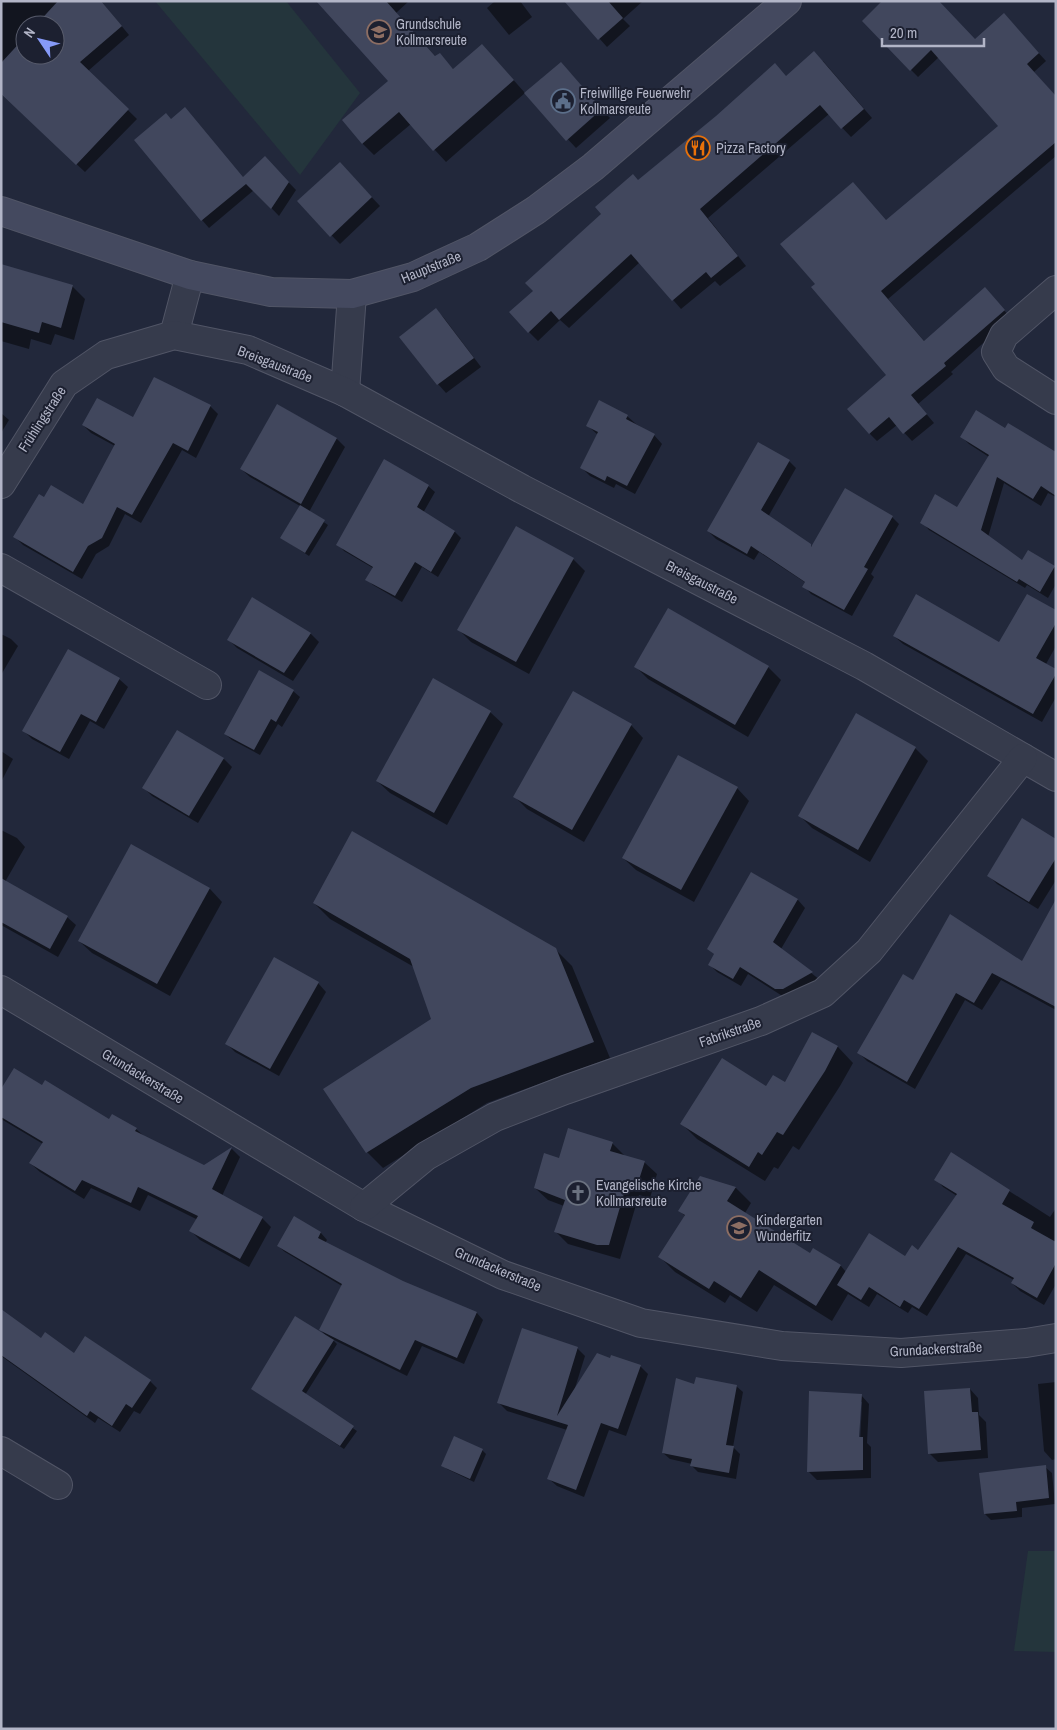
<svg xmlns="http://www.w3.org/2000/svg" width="1057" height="1730" viewBox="0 0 1057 1730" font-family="'Archivo Narrow',sans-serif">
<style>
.green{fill:#24353c}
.shadow{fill:#0007;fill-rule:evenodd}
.building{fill:#41475d}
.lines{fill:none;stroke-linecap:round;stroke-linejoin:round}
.street-casing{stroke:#515566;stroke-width:30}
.secondary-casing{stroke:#515566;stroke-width:30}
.street{stroke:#363b4c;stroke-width:28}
.secondary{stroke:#44495f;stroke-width:28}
.labels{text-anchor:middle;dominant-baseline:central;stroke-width:4;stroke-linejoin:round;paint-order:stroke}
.poi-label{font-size:14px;fill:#b2b5c7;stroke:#1c2030;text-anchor:start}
.street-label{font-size:14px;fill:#b2b5c7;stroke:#1c2030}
</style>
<rect width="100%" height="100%" fill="#22283b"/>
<g class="green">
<path d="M155,1H286L360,93L300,175Z"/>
<path d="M1028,1551H1056V1652L1014,1651Z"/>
</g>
<g class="shadow">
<path d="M1,1H101L129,35L88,71L137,119L85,172L1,94ZM25,25H55V55H25Z"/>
<path d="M331,1H409L396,13L436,57L439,55L454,70L494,58L525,93L446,162L411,124L374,155L362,143L390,81Z"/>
<path d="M495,1H520L532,17L509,35L487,8Z"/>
<path d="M566,1H643L623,19L630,26L607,47Z"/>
<path d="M863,21L975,40L1011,23L1046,61L1034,72L1056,97V156L888,299L925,342L992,297L1011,318L951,372L953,374L918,404L934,423L912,441L897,425L877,441L870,434L888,376L813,287L887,221L1000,126L939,57L918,77Z"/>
<path d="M823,61L872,118L851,137L829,114L708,218L746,266L720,286L715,281L681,309L640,262L569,328L560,320L538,341L529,332L534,291L639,181L787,77Z"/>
<path d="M569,72L610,118L576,148L526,94Z"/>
<path d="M272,165L296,190L279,216L254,190L209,228L202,220L244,178Z"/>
<path d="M348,172L380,206L340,244L299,202Z"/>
<path d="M1,265L72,286L85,299L74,340L55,334L51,345L31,339L29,349L1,341Z"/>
<path d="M436,310L444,318L481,367L446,393L438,384Z"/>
<path d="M278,405L337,439L345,447L309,512L328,525L309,556L282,538L300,506L250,477L241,469Z"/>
<path d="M210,406L218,414L196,458L182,450L141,523L125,514L109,546L96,554L82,579L23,545L15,537L44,498L83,505L115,446L91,433L83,425Z"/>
<path d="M1,413L9,420L1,433Z"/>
<path d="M627,416L636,424L654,435L662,444L635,494L616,484L614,488L590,476L582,468L598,435L588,426Z"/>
<path d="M1005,430L1056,454V497L1048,493L1041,506L1004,483L988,537L1022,562L1054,567L1056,569V584L1048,598L1027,585L1025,588L929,530L922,522L957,509L989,457L969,444L962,437Z"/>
<path d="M789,461L796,468L768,517L813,547L892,517L899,524L871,574L874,577L852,616L811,594L804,586L806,583L759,552L754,560L716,539L708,531Z"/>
<path d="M428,486L435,492L423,513L455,532L461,538L438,577L422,567L402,602L373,585L367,579L373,568L344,551L338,544Z"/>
<path d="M573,559L585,571L529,674L471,642L459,630Z"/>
<path d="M253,599L311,634L319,642L293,681L237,648L229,640Z"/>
<path d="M1056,611V646L1046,664L1056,670V697L1042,722L903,644L894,636L1000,644Z"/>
<path d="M1,634L11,639L18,646L1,675Z"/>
<path d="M636,667H768L781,680L748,737L648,679Z"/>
<path d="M119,679L128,687L104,729L90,721L69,759L32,739L24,731Z"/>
<path d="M293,691L300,697L282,727L278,724L260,755L232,740L225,734Z"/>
<path d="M490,712L503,724L447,825L390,793L377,781Z"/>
<path d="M857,715L915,748L928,761L870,862L812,828L799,815Z"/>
<path d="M631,725L643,738L584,842L527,809L515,797Z"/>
<path d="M1,751L13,759L1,782Z"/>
<path d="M224,759L232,767L198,823L152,796L144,788Z"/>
<path d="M737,788L749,801L694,902L636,870L623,858Z"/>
<path d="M1,830L17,838L25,847L5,882L67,917L76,925L58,957L1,925Z"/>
<path d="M1056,840V880L1038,909L997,884L989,876Z"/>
<path d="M131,846L210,889L222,902L170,996L92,953L79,941Z"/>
<path d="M752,873L798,900L805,908L781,949L820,980L787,999L748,974L741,986L717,972L709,964L715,955L708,948Z"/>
<path d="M314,903L555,949L572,966L610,1058L487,1103L383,1168L367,1152L433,1020L414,967L330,919Z"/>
<path d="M1056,915V1010L1001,980L982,1010L965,1000L915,1089L867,1061L859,1053L913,982L1022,963Z"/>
<path d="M318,983L326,992L279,1076L235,1052L227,1044Z"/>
<path d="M812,1033L838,1047L853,1063L840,1086L799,1150L793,1146L778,1169L774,1167L765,1181L697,1139L681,1123L767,1088L785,1084Z"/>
<path d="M43,1086L110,1121L136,1129L145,1137L204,1167L232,1149L240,1157L222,1196L262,1218L271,1227L249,1267L200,1240L191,1231L198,1220L148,1195L140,1211L91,1188L84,1199L40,1172L30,1163L43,1144L1,1119V1091Z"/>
<path d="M612,1143L625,1156L644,1162L657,1174L650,1198L639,1195L620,1259L568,1244L556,1232L564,1206L548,1200L535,1188L560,1159Z"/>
<path d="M951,1154L1050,1217L1056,1208V1284L1044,1305L1020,1291L1012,1283L1014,1280L966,1254L927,1316L912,1307L908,1313L877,1294L869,1307L848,1294L832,1321L774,1285L757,1312L730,1295L725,1303L675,1272L660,1257L685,1216L680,1211L701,1178L736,1188L751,1203L745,1213L810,1255L814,1249L841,1266L846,1272L905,1257L919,1251L957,1196L943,1187L936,1179Z"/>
<path d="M295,1218L321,1233L327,1240L325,1243L403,1282L477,1313L483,1320L464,1364L422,1346L407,1376L332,1339L337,1344L305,1395L357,1431L344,1449L252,1389L325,1335L321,1330L342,1286L285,1252L278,1246Z"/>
<path d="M1,1311L42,1340L74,1355L150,1381L157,1388L140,1414L134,1411L120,1432L98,1418L95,1423L1,1356Z"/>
<path d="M577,1348L585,1356L575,1388L640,1366L648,1374L626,1436L609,1430L584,1497L557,1486L549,1479L567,1430L507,1411L499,1403Z"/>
<path d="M1056,1382V1459L1052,1460L1044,1451L1038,1384Z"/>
<path d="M695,1386H736L743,1392L733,1447L740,1454L736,1479L698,1472L692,1466V1464L670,1459L663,1453Z"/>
<path d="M970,1389L978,1398L979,1415L986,1422L988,1458L938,1462L930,1454Z"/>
<path d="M861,1395L869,1404L867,1443L871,1447V1478L817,1480L808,1471ZM860,1402H862L860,1443H857Z"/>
<path d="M482,1450L486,1454L474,1482L447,1469L443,1465Z"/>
<path d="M1045,1467L1052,1473L1055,1504L1022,1508V1517L991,1520L985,1514Z"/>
</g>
<g class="building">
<path d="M58,1H101L122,26L80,62L129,109L76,165L1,94V63L25,37V55H55V25H36Z"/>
<path d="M316,1H386L435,56L440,53L453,69L482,44L514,80L433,151L399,112L362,144L342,120L388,81Z"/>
<path d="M564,1H608L623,18L598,40Z"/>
<path d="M882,1H939L975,39L1004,13L1039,53L1027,64L1056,96V142L881,291L924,341L985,287L1005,310L944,363L946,366L911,395L927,414L903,434L889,417L869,434L847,409L886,375L811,287L815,284L780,244L853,182L886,220L998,126L931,50L910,71L862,21Z"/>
<path d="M814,51L864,109L841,129L820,105L700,209L738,256L711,278L706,272L672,301L631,254L559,320L551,311L528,333L509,312L533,291L525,283L601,214L595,207L633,174L638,180L716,116L775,63L786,76Z"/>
<path d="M561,62L602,109L566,141L524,93Z"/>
<path d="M185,107L243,177L265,156L289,182L271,209L246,184L201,221L134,140L166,113L171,119Z"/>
<path d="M340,162L372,197L330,237L297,201Z"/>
<path d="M1,264L73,285L61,328L42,322L39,333L1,322Z"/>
<path d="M436,308L474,358L437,385L399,337Z"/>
<path d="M154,377L211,405L188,451L173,443L132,515L117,507L102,538L88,546L73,572L13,537L39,494L44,497L51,485L83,504L115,444L82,425L97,398L133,417Z"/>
<path d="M599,400L628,415L626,419L655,434L627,486L607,476L605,481L580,468L598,432L586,426Z"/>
<path d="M277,404L337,438L301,504L240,469Z"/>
<path d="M976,410L1005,428L1008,423L1056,452V496L1041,486L1033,499L997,477L981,530L1022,560L1028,550L1055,566L1040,592L1019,579L1017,582L920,523L935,494L957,507L989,455L960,437Z"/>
<path d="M758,442L790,460L761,510L811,544V547L845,488L893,516L864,567L868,569L844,610L802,587L805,582L751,546L747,554L707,531Z"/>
<path d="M384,459L429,485L417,507L455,531L431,572L415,562L395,596L365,580L373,567L336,545Z"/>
<path d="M300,505L325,520L305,553L280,538Z"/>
<path d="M516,526L574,558L516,662L457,630Z"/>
<path d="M916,594L999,642L1027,594L1056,610V623L1036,658L1056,669V674L1033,714L893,636Z"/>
<path d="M252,597L311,633L284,673L227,640Z"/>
<path d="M668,608L769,666L735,725L634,667Z"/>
<path d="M68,649L120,678L96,722L81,714L60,752L22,731Z"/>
<path d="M259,670L294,690L276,722L271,719L254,750L224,734Z"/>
<path d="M433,678L491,711L434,813L376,781Z"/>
<path d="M573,691L632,724L572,830L513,797Z"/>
<path d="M856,713L916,747L858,850L798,816Z"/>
<path d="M177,730L224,758L189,816L142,788Z"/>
<path d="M678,755L738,787L681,890L622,858Z"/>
<path d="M1022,818L1056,839V858L1029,902L987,876Z"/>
<path d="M352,831L556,948L594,1042L471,1088L366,1153L323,1089L431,1019L410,959L313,903Z"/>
<path d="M131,844L210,888L157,984L78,941Z"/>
<path d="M751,872L798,899L773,942L813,972L783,989H775L740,967L733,979L708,965L714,954L707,949Z"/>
<path d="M1,878L68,916L50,949L1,922Z"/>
<path d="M1056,899V1007L992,973L974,1003L956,993L907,1082L857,1053L903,974L913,980L950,914L1022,961Z"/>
<path d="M274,957L319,982L270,1069L225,1044Z"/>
<path d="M812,1032L838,1046L825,1071L783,1135L777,1132L762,1155L758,1152L749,1167L680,1124L722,1058L766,1086L773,1075L785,1082Z"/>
<path d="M14,1068L42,1085L45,1080L109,1119L112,1114L137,1128L135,1131L204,1165L232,1147L212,1189L263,1217L240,1259L189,1231L198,1216L138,1187L131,1203L82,1180L75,1191L29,1163L43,1142L1,1117V1089Z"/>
<path d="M568,1128L613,1142L610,1151L645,1161L637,1186L627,1183L609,1245H597L554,1232L565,1200L534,1188L544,1153L559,1158Z"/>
<path d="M951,1152L1010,1190L1002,1204L1034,1222L1031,1228L1056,1242V1263L1037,1298L1011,1283L1014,1278L958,1247L919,1309L904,1300L900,1307L869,1287L861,1300L837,1285L869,1233L905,1256L912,1245L918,1250L957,1194L934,1180Z"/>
<path d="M700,1176L736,1187L727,1201L810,1253L813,1248L841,1265L816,1306L759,1270L741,1298L714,1281L709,1289L658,1257L685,1215L678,1211Z"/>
<path d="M294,1216L321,1232L318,1238L403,1281L477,1312L457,1358L415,1340L400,1370L319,1330L342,1284L277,1246Z"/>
<path d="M1,1309L41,1338L45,1332L74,1353L85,1336L151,1380L132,1408L126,1404L112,1426L90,1411L87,1416L1,1355Z"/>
<path d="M295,1316L334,1340L302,1391L354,1426L340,1446L251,1389Z"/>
<path d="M522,1328L578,1347L557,1416L597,1353L610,1358L611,1355L641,1365L618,1429L601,1423L576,1490L547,1479L568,1425L497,1403Z"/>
<path d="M696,1377L737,1385L726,1445L734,1446L729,1473L690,1466L692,1459L662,1453L676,1378L694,1384Z"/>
<path d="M970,1388L972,1412H978L981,1450L928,1454L924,1391Z"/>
<path d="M809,1391L862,1394L859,1437H863V1470L807,1472Z"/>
<path d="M454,1436L483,1449L470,1479L441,1466Z"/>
<path d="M1046,1465L1049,1498L1016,1502L1017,1511L984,1514L979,1473Z"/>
</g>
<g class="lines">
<g class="street-casing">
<g id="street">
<path d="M1056,290L1004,335L996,352L1006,368L1056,400"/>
<path d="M174,335L190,275"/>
<path d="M345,392L352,294"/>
<path d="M1,484L64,384L106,355L174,335L248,350L345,392L522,489L864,666L1056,777"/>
<path d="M1,568L207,685"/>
<path d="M1,990L364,1207L503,1275L641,1323L782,1346L901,1353L1026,1343L1056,1338"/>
<path d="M364,1207L426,1156L495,1117L565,1090L761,1021L823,993L869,951L1023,758"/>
<path d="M1,1451L58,1485"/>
</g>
</g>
<g class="secondary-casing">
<path id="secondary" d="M1,211L190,275L271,292L352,294L413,277L478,247L536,210L593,167L787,1"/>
</g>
<use href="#street" class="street"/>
<use href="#secondary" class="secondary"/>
</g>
<defs>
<g id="school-ring" transform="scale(1.25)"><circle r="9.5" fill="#1c2030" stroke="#8d6e63" stroke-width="1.5"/><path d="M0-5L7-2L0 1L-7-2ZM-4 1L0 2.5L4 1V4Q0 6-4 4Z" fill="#8d6e63"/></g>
<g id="civic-ring" transform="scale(1.25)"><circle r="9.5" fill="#1c2030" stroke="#5c6f8a" stroke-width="1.5"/><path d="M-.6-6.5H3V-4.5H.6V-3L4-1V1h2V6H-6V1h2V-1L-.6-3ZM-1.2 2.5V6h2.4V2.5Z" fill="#5c6f8a"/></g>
<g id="restaurant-ring" transform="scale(1.25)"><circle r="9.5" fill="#1c2030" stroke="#e8710a" stroke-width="1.5"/><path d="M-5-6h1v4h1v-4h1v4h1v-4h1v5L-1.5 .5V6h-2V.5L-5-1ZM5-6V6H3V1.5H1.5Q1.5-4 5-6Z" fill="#e8710a"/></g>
<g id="church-ring" transform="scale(1.25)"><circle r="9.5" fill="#1c2030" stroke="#6b7280" stroke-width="1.5"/><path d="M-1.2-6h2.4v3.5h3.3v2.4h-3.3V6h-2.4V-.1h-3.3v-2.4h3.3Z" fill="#6b7280"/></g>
</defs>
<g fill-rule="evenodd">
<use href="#school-ring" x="379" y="32"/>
<use href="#civic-ring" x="563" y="101"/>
<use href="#restaurant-ring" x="698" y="148"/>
<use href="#church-ring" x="578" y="1193"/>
<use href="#school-ring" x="739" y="1228"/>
</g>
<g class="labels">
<g class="poi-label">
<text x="396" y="24">Grundschule<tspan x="396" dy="16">Kollmarsreute</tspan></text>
<text x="580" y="93">Freiwillige Feuerwehr<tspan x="580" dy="16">Kollmarsreute</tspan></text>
<text x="716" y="148">Pizza Factory</text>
<text x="596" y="1185">Evangelische Kirche<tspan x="596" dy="16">Kollmarsreute</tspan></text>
<text x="756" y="1220">Kindergarten<tspan x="756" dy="16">Wunderfitz</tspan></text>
</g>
<g class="street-label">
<text transform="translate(431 267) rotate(-22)">Hauptstraße</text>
<text transform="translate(275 364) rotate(21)">Breisgaustraße</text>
<text transform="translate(42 419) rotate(-57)">Frühlingstraße</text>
<text transform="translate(702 582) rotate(27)">Breisgaustraße</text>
<text transform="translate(730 1032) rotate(-19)">Fabrikstraße</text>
<text transform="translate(143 1076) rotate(31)">Grundackerstraße</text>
<text transform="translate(498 1269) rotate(23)">Grundackerstraße</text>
<text transform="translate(936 1349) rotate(-3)">Grundackerstraße</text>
</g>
</g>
<rect width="1057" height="1730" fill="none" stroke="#b2b5c7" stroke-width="5"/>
<g transform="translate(40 40) rotate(305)"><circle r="24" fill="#1c2030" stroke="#585c6c"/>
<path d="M0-4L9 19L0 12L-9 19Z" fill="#869af8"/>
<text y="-8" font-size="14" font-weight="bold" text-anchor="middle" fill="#b2b5c7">N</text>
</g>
<path d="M882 38v8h102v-8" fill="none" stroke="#b2b5c7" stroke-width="2.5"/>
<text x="890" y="38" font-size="15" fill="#b2b5c7" stroke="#1c2030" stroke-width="4" paint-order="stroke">20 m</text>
</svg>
